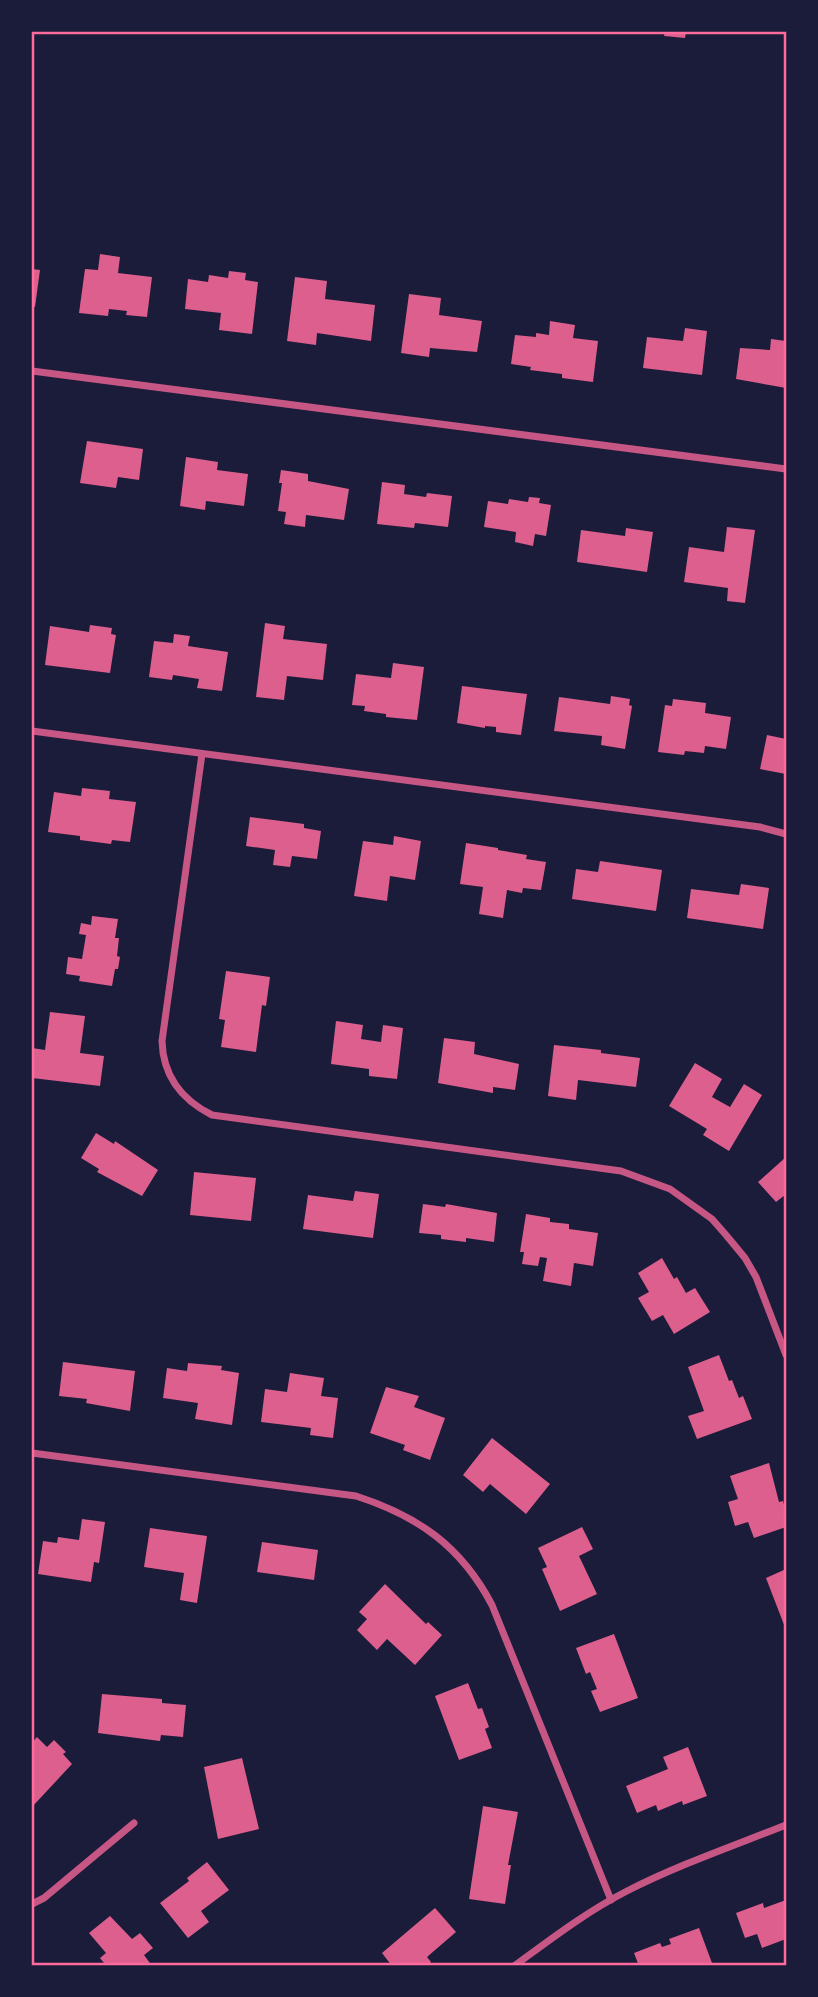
<svg xmlns="http://www.w3.org/2000/svg" width="818" height="1997" viewBox="0 0 818 1997" font-family="'Asap Condensed',sans-serif">
<style>
.building{fill:#dd5f8e}
.lines{fill:none;stroke-linecap:round;stroke-linejoin:round}
.minor{stroke:#c65784;stroke-width:7}
.neatline{fill:none;stroke:#ff6b9d;stroke-width:2.5}
</style>
<rect width="100%" height="100%" fill="#1b1b3a"/>
<g class="building">
<path d="M665,32H686L685,38L664,36Z"/>
<path d="M100,254L120,257L118,273L152,277L147,317L126,315L127,311L109,309L108,316L79,313L85,269L98,270Z"/>
<path d="M32,269L40,270L35,307H32Z"/>
<path d="M229,271L246,273L245,280L258,282L252,334L219,330L221,313L185,309L188,279L208,282L209,275L228,278Z"/>
<path d="M295,277L327,281L325,299L375,305L371,341L317,333L316,345L287,341Z"/>
<path d="M409,294L441,298L439,315L482,321L477,352L430,348L429,357L401,353Z"/>
<path d="M550,321L575,325L573,338L598,341L593,382L562,378V374L530,370L531,367L511,364L515,335L536,337V333L549,335Z"/>
<path d="M685,328L707,331L702,375L643,368L647,337L683,341Z"/>
<path d="M771,339L786,341V388L736,379L740,348L770,350Z"/>
<path d="M87,441L143,449L139,480L118,477L116,488L80,483Z"/>
<path d="M186,457L218,462L217,470L248,474L244,506L206,501L205,510L180,506Z"/>
<path d="M281,470L308,474V481L349,489L344,520L306,515L305,527L284,524L286,512L278,511L282,483H279Z"/>
<path d="M382,482L405,485L404,494L426,497L427,493L452,496L448,527L415,523L414,528L377,524Z"/>
<path d="M529,497L540,498L539,503L551,505L546,536L535,534L533,546L515,542L516,532L484,527L488,501L508,504L509,499L528,502Z"/>
<path d="M727,527L755,530L745,603L727,601L728,588L684,582L689,547L724,552Z"/>
<path d="M626,528L653,532L647,572L577,562L581,530L625,536Z"/>
<path d="M265,623L285,626L283,639L327,644L323,680L287,676L284,700L256,697Z"/>
<path d="M90,625L112,628L111,634L116,635L110,673L45,665L50,626L89,632Z"/>
<path d="M174,634L190,636L188,646L228,652L222,691L197,688L199,679L173,675L172,680L149,677L154,641L173,643Z"/>
<path d="M393,663L424,667L417,720L386,717V714L364,711L365,706L352,705L356,674L391,678Z"/>
<path d="M462,686L527,694L521,735L496,732V727L485,726V728L457,723Z"/>
<path d="M611,696L630,699L629,705L632,706L625,749L601,745L602,736L554,731L559,697L610,704Z"/>
<path d="M673,699L706,703L705,713L731,717L726,749L705,746L704,753L685,751L684,755L658,752L665,705L672,706Z"/>
<path d="M767,735L786,739V774L760,769Z"/>
<path d="M82,788L110,791L109,799L136,802L130,842L112,840L111,844L80,840V836L48,832L54,792L81,796Z"/>
<path d="M250,817L304,824V828L321,831L317,859L292,856L290,867L273,865L275,850L246,846Z"/>
<path d="M394,836L421,841L415,880L390,876L387,901L354,896L363,841L393,845Z"/>
<path d="M466,843L498,848V850L527,855L526,859L546,862L541,890L523,888L522,893L507,890L503,918L479,914L483,887L460,884Z"/>
<path d="M600,861L662,870L656,911L572,899L576,869L598,872Z"/>
<path d="M741,884L769,888L763,929L687,918L691,889L739,895Z"/>
<path d="M92,916L118,919L115,938H119L117,956L120,957L118,969H115L112,986L79,981L80,976L66,974L68,957L82,959L86,935L79,934L81,923L91,925Z"/>
<path d="M226,971L270,977L266,1006L262,1005L256,1052L221,1047L225,1020L219,1019Z"/>
<path d="M50,1012L85,1016L80,1053L104,1056L100,1086L32,1078V1048L45,1050Z"/>
<path d="M336,1021L363,1025L361,1039L381,1042L383,1025L403,1028L397,1079L369,1076V1069L331,1064Z"/>
<path d="M444,1038L475,1042L474,1054L519,1064L515,1090L493,1087V1093L438,1083Z"/>
<path d="M554,1045L601,1050V1053L640,1058L636,1087L578,1080L576,1100L548,1096Z"/>
<path d="M695,1063L722,1079L712,1097L730,1107L744,1084L762,1095L729,1151L703,1135L707,1129L669,1106Z"/>
<path d="M96,1133L114,1144L115,1141L158,1170L142,1196L97,1172L99,1169L81,1158Z"/>
<path d="M786,1157V1197L785,1195L776,1202L758,1182Z"/>
<path d="M194,1172L256,1178L251,1221L190,1215Z"/>
<path d="M355,1191L379,1194L373,1238L303,1229L308,1195L353,1201Z"/>
<path d="M423,1204L445,1207L446,1204L497,1213L494,1242L466,1238V1242L441,1239V1235L419,1233Z"/>
<path d="M526,1214L550,1218V1222L569,1224V1229L598,1233L593,1266L574,1263L571,1286L543,1281L547,1258L540,1257L538,1266L522,1264L524,1252H520Z"/>
<path d="M662,1258L674,1279L677,1277L686,1293L695,1288L710,1312L674,1334L663,1315L652,1321L638,1298L649,1292L638,1273Z"/>
<path d="M719,1355L729,1381L732,1380L739,1398L743,1396L752,1419L697,1439L688,1416L704,1411L688,1367Z"/>
<path d="M63,1362L135,1371L130,1411L86,1403L87,1399L59,1396Z"/>
<path d="M188,1363L222,1366L221,1370L239,1373L232,1425L195,1419L198,1403L163,1398L167,1368L187,1371Z"/>
<path d="M290,1373L324,1378L321,1396L338,1398L333,1438L310,1435L311,1428L261,1422L265,1389L287,1392Z"/>
<path d="M386,1387L419,1396L414,1407L445,1418L430,1460L403,1450L405,1445L370,1433Z"/>
<path d="M492,1438L550,1484L526,1514L490,1484L483,1492L463,1475Z"/>
<path d="M769,1463L779,1502L783,1501L786,1513V1527L754,1538L748,1522L735,1526L728,1502L738,1499L730,1476Z"/>
<path d="M82,1519L105,1522L99,1563L94,1562L91,1582L38,1574L43,1541L57,1543L58,1537L79,1540Z"/>
<path d="M582,1527L593,1549L579,1556L597,1594L560,1611L542,1569L547,1567L538,1548Z"/>
<path d="M150,1528L207,1536L197,1603L180,1600L184,1573L144,1567Z"/>
<path d="M262,1542L318,1550L314,1580L257,1572Z"/>
<path d="M786,1569V1630L766,1578Z"/>
<path d="M385,1584L426,1624L428,1622L442,1635L415,1665L387,1639L377,1650L357,1630L367,1619L359,1612Z"/>
<path d="M614,1634L638,1698L600,1712L591,1691L597,1689L590,1672L586,1674L576,1648Z"/>
<path d="M468,1683L478,1709L482,1708L489,1727L485,1729L492,1748L459,1760L435,1696Z"/>
<path d="M102,1694L162,1699V1703L186,1705L183,1737L161,1735L160,1741L98,1733Z"/>
<path d="M37,1737L47,1747L54,1740L66,1752L63,1754L72,1764L32,1807V1743Z"/>
<path d="M688,1747L707,1796L683,1805L682,1801L658,1811L656,1805L637,1813L626,1786L668,1769L663,1757Z"/>
<path d="M242,1758L259,1829L218,1839L204,1767Z"/>
<path d="M483,1806L518,1812L508,1865H511L505,1904L469,1899Z"/>
<path d="M207,1862L229,1890L201,1911L209,1922L188,1938L160,1903L189,1881L187,1878Z"/>
<path d="M786,1900V1939L762,1948L757,1934L745,1938L736,1913L763,1903L764,1908Z"/>
<path d="M435,1908L456,1932L427,1957L431,1962L427,1966H392L382,1953Z"/>
<path d="M110,1916L132,1939L140,1933L153,1948L144,1955L152,1966H101L104,1963L100,1958L106,1953L89,1933Z"/>
<path d="M699,1928L712,1963L704,1966H639L634,1953L660,1943L662,1947L671,1944L669,1939Z"/>
</g>
<g class="lines">
<g class="minor">
<path d="M32,371L786,469"/>
<path d="M32,731L760,827L786,834"/>
<path d="M202,754L162,1041C163,1076 182,1100 212,1115L621,1171L670,1189L712,1219L726,1235L745,1258L756,1277L786,1355"/>
<path d="M32,1453L356,1496C418,1516 461,1546 492,1605L611,1900"/>
<path d="M32,1904L44,1898L134,1823"/>
<path d="M514,1966C551,1939 586,1912 627,1891C678,1865 733,1846 786,1825"/>
</g>
</g>
<rect width="818" height="1997" fill="none" stroke="#1b1b3a" stroke-width="66"/>
<rect x="33" y="33" width="752" height="1931" class="neatline"/>
</svg>
